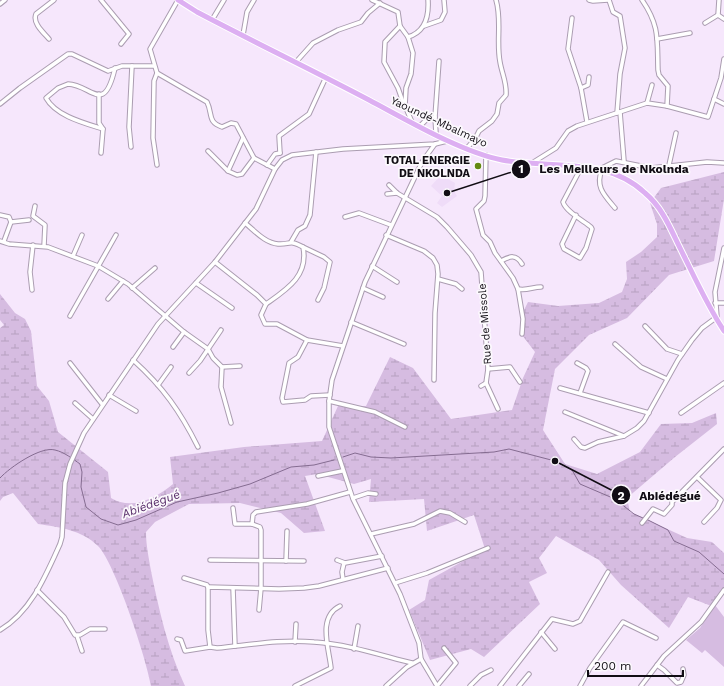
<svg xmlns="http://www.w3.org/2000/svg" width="724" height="686" viewBox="0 0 724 686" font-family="'Work Sans',sans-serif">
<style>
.built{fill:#efdcf8}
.green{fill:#d6bce1}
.wetland{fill:url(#wetland-marsh)}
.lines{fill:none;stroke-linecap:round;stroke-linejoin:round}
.stream{stroke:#856c91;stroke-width:1}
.minor-casing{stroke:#ab9db1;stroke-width:5.5}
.highway-casing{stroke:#fff;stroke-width:7}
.minor{stroke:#fff;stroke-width:3.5}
.highway{stroke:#ddaff2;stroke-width:5}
.poi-dot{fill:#648911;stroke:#fcf9fd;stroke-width:1.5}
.labels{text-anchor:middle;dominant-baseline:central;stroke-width:3.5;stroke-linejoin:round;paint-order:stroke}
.street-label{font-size:11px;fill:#110d14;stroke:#fcf9fd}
.poi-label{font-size:11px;font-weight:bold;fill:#110d14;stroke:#fcf9fd;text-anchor:end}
.water-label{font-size:12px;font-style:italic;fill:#582d6a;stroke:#fcf9fd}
.leader{fill:none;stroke:#110d14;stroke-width:1.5}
.callout-dot{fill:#110d14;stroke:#fcf9fd;stroke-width:1.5}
.mark-label{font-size:12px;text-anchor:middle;font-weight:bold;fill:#fff}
.callout-label{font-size:12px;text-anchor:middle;font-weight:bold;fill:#110d14;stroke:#fcf9fd;stroke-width:3.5;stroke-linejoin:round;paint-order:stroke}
</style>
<defs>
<pattern id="wetland-marsh" width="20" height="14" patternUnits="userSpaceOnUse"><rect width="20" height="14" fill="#d6bce1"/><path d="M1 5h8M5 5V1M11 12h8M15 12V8" fill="none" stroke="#b7a0c0"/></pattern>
</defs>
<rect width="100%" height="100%" fill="#f6e7fc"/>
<path class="built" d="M441,175L455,183L454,191L457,196L442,207L437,203L442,196L431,186Z"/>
<path class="green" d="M715,605L724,617V667L705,650L702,653L686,640L700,628Z"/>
<path class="wetland" d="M724,172V199L714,261L669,275L627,318L589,335L555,369L543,430L565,464L597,474L640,452L661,424L692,423L716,413L717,424L675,457L627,498L630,512L687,538L712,542L724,553V593L714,607L688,597L669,628L621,585L599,560L556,536L539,558L547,573L529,582L540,604L484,657L471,649L430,660L409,610L425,600L429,580L485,549L474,515L427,531L424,499L369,502L371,479L354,484L317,474L305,476L325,531L304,533L281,513L240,503L189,504L155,522L146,532C146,546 149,558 151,571C159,610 168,650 185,686H151C147,660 115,563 98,546C82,530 59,527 38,524L13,493L3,497L0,501V328L4,325L0,320V294L15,313L25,319L31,331L37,386L49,401L58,432L108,472L111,498C132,511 156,498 173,484L170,457L244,447L322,441L338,406H366L390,357L413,368L451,419L512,410L523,378L535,352L522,335L523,312L528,302L558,306L599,303L622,292L627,279L626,262L641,252L657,237V224L650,203L661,188Z"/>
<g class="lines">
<g class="stream">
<path d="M343,457L355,453L371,457L391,458L494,452L509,449L555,461L572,470L580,484L615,499L634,514L643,518"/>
<path d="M0,478C10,467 41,446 55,450C64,452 73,459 80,464L82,472L81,487L86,507L101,519L118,525L136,520L177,502L218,493L250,484L291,467L314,465L334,460"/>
<path d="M646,519L668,530L674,541L699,552L724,574"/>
</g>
<g class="minor-casing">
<g id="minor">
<path d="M101,0L129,34L121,44"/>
<path d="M178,0L150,49L157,73L207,102C213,114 207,122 222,127L231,123L236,124L254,158L275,169"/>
<path d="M372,0L398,12L400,26L408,37L413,53L411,74L406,88L405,106L412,122"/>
<path d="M589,0L593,1L608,0"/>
<path d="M609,0L613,12L620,16L625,48L620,74L617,113"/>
<path d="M642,0C660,26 657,40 658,70L659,75L668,86L667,106"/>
<path d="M719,0L718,15L724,19"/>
<path d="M0,4L5,0"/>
<path d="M572,18L568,49L581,88"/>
<path d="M212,20L224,0"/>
<path d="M705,23L718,15"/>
<path d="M400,26L385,42L384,62L398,88L404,105"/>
<path d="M424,26L441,20L445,12L444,0"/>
<path d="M243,35L247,12L254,0"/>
<path d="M408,37C425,32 429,16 428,0"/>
<path d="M49,39C44,33 32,23 36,14L54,0"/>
<path d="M657,39L690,33"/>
<path d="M296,62L313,43L338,30L361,22L368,13L380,3"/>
<path d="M99,94V123L103,129L101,153"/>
<path d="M714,99L724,104"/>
<path d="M647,103L652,85"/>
<path d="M0,104L20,88L68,54H72L108,71L122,66H154"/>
<path d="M620,112L624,161"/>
<path d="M587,122L581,88L588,85L589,77"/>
<path d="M420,126L427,119L435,117"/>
<path d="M103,129C84,123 56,116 46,98L58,88L68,84C92,85 104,116 115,68"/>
<path d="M436,133L435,117L439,61"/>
<path d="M435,144L422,162L365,282L332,380L329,401V427L353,499L400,594L419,643L421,659L437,686"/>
<path d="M131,147L129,127L132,66"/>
<path d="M467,148L475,139L479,131L492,121L497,114L499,103L506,95C507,83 502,74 500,62C496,42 502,20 496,0"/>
<path d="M208,151L228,171L237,175L242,174L254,158"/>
<path d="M280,153L279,136L309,114L326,77"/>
<path d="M486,155L485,196L484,201L476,209L483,235L490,242L495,253L513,278L518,289C526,291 533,287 541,287"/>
<path d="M532,163L556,148L568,131L577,126L647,103L667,106L708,117L721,78L724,59"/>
<path d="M157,165L153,138L154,81L157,73"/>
<path d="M267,165L275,154L280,153"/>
<path d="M669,165L676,133"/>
<path d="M600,169L616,161L651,168L707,162L724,163"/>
<path d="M602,169C595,187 604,195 615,208"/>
<path d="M228,171L243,138"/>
<path d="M389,185L397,193L437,217L447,227L471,255L481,272L488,369L486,383L481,386"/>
<path d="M387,194L397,193"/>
<path d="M35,206L33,216L45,225L44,246"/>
<path d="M0,215L9,217L11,222L4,241"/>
<path d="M576,215L562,244L564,249L580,258L586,248L592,229L591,227C584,221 566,212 563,202L582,166"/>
<path d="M345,217L359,213L391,225"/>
<path d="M11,222L29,220"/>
<path d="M245,223C255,231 265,243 278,244C290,245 289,239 303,247C309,276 286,290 266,304"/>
<path d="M386,235L424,251L433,258L437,265L438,274L435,313L434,380"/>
<path d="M0,241L9,244L48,247L98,266L128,284L184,332L208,349L213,358L222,367L221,387L231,423"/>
<path d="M291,242L298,230L305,226L310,215L316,152"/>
<path d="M303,247L324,257L330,262L324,288L318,300"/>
<path d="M73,256L82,235"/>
<path d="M501,261C510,256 516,254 522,264"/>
<path d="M215,262L257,295L266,304L261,315L265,324H277L307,340L343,346"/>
<path d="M372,266L397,282"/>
<path d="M438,279L456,284L462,289"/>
<path d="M196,283L232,308"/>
<path d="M132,288L155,268"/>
<path d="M363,288L383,297"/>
<path d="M518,289L523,319L522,334"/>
<path d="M32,290L30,272L33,245"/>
<path d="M108,299L123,281"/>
<path d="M715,303H724"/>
<path d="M70,316L116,235"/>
<path d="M351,322L404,344"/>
<path d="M645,326L667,349L682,354"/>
<path d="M307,340L298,357L289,363L282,398L283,402L305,400L311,396L330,395"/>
<path d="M615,344L641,367L667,379"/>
<path d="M173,347L184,332"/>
<path d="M133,360C163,387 180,411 198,447"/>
<path d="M70,363L102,404"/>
<path d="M577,363L586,368L588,371L580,393"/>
<path d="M222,367L240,366"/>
<path d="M488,369L510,367L520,382"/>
<path d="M189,373L200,361L221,330"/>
<path d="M486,383L498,409"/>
<path d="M158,385L171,367"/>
<path d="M560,388L649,413"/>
<path d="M109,395L136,411"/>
<path d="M329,401L375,412L405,427"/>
<path d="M75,403L93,419"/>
<path d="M565,412L624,436"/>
<path d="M681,413L724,383"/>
<path d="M574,439L581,447L585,448L598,442L624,436L637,428L644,421L678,360L692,340L702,328L717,317L715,292L724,248"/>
<path d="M318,476L342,471"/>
<path d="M697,477L721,500L717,508L704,522"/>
<path d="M353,498L368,493L376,494"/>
<path d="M233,508L235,524H252L253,515L256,512L307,504L350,492"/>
<path d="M642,523L653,509L664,514L672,505V502L724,449"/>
<path d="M252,524L260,527L261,530V588L259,610"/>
<path d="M371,534L414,524L440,511L450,513L465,522"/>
<path d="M210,560L304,561"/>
<path d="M337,560L345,563L382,556"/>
<path d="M286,561L287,531"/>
<path d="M184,578L207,585L208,587"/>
<path d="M343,579L342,572L344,563"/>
<path d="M395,583L427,573L488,548"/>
<path d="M233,588L235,646"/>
<path d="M37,590L64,617L75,635H80L90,629H105"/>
<path d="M0,630C31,612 46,575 60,544L62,537L65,483L70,464L84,433L158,324L215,262L256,209L275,169L282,160L292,155L343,149L435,144L447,141"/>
<path d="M541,632L555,649"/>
<path d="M77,636L82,651"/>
<path d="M177,639L181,640L185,651L210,647L208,630V587L279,589L304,588L319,586L388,568"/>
<path d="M295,642L296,624"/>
<path d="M210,647L217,648C249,645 281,639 314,642C347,644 380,655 412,663"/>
<path d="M354,649L358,626"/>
<path d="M657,665L664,670L677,683L681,682L684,675L683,669"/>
<path d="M295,686L331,668C329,648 317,617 340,606"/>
<path d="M386,686L407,667L421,659"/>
<path d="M437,686L456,663L444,648"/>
<path d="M470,686L481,675L491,670"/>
<path d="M500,686L552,619L573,624L580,621L608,572"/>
<path d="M519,686L529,674"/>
<path d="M580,686L590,668L623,622L656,638"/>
<path d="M641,686L664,656L701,622L724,590"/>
</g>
</g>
<g class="highway-casing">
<path id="highway" d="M178,0L197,12C254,42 312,70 369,100C407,120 461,152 502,160C551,169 606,156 645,193C663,208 671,230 681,250C695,278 707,305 724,331"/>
</g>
<use href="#minor" class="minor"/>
<use href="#highway" class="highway"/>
</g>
<circle class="poi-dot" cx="478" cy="166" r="4"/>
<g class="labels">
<g class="street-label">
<text transform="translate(439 122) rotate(25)">Yaoundé-Mbalmayo</text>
<text transform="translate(485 324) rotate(-94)">Rue de Missole</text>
</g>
<g class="poi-label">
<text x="470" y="160">TOTAL ENERGIE<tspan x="470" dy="13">DE NKOLNDA</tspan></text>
</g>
<g class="water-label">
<text transform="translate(151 504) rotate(-20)">Abiédégué</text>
</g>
</g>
<path class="leader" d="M447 193L521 169M555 461L621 495"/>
<g class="callout-dot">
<circle cx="447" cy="193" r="4"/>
<circle cx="555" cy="461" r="4"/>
<circle cx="521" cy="169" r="10"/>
<circle cx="621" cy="495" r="10"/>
</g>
<g class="mark-label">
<text x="521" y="173">1</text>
<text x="621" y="500">2</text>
</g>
<g class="callout-label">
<text x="614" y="173">Les Meilleurs de Nkolnda</text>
<text x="670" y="500">Abiédégué</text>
</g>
<path d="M588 670v6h95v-6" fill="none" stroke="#110d14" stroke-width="2"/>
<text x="594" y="670" font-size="12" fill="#110d14" stroke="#fcf9fd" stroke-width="3" paint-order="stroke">200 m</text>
</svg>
